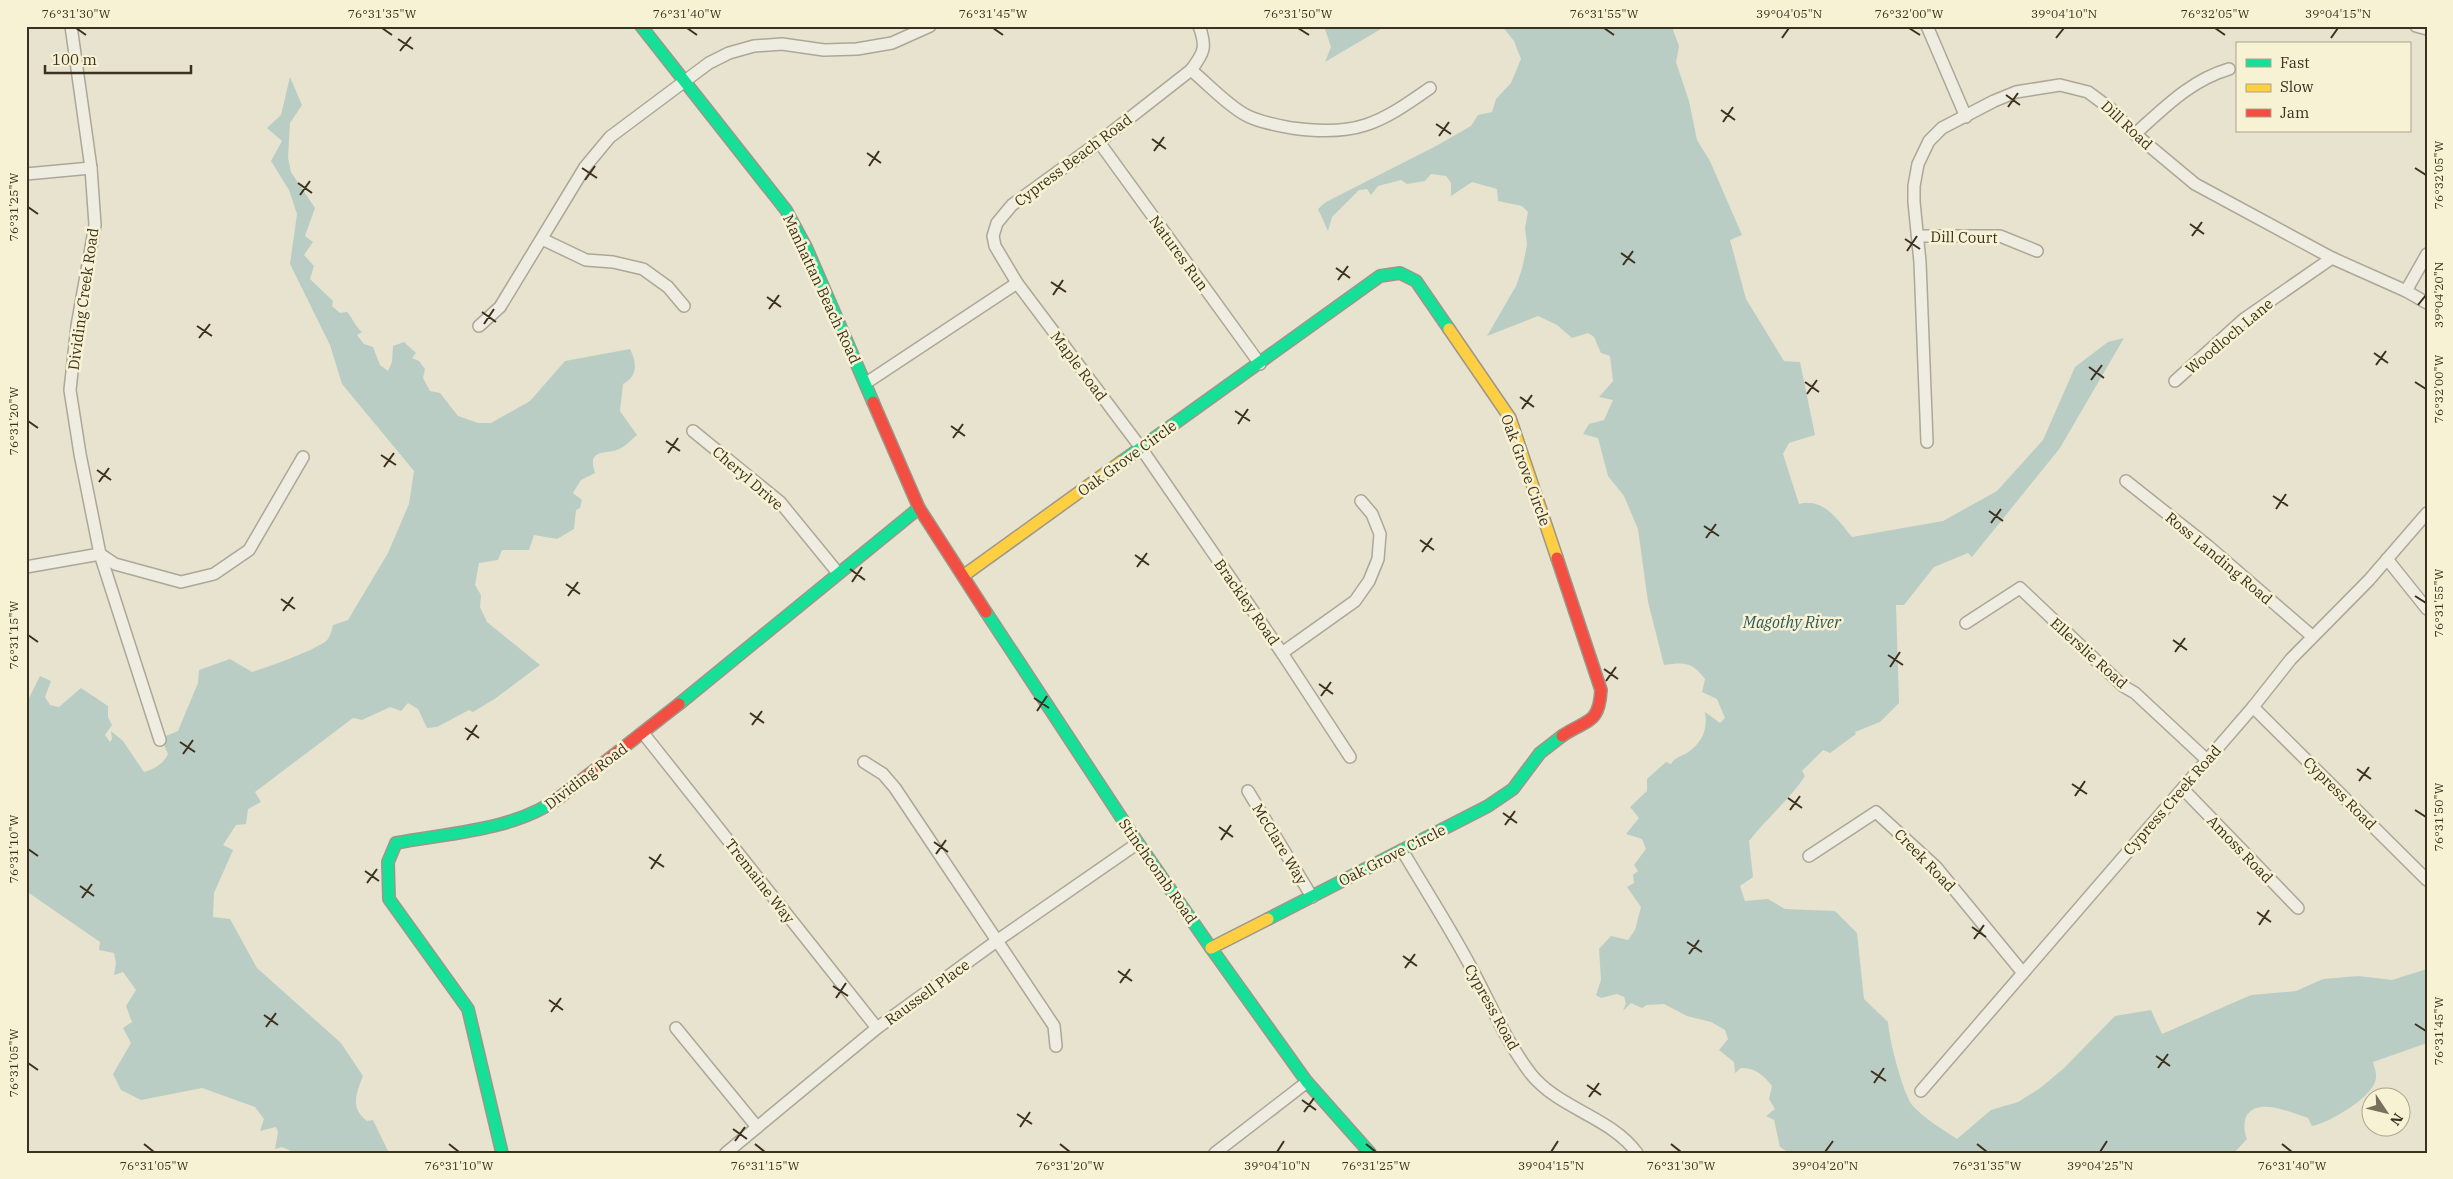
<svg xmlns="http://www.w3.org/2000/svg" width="2453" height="1179" viewBox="0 0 2453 1179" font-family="'IBM Plex Serif',serif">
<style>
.water{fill:#bacdc4}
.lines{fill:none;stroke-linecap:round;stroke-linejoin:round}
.street-casing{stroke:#aca797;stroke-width:14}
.fast-casing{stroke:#9c9788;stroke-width:14}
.slow-casing{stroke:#9c9788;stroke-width:14}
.jam-casing{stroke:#9c9788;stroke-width:14}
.street{stroke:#efece1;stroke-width:11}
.fast{stroke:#16e098;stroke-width:11}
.slow{stroke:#ffcf43;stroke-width:11}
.jam{stroke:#f24e42;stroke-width:11}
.ticks{fill:none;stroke:#3c301e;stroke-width:2}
.labels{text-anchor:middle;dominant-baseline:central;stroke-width:5;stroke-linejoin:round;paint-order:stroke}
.street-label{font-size:15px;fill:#3c301e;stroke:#f8f2d5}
.water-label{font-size:16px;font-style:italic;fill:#2d5a5d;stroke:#f8f2d5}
.neatline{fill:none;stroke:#3c301e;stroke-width:2}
.ticks-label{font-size:12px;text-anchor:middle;fill:#3c301e}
</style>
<rect width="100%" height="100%" fill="#e7e3cf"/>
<g class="water">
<path d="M1324,26H1386L1325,62L1331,47Z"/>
<path d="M1502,26H1674L1673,30L1679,46L1676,62L1689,101L1697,140L1710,161L1742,235L1730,240L1746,299L1784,361L1800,362L1815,435L1789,443L1783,454L1799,504C1823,497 1838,520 1852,537L1943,521L1997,491L2043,440L2075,367L2108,342L2124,338L2060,448L1972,557L1968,553L1934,567L1904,605H1896L1899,703L1880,722L1855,732L1856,734L1830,753L1823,750L1802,771L1805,776C1789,800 1767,818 1749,841L1753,877L1740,886L1745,901L1768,899L1785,909L1835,911L1857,933L1864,999L1888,1022C1889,1039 1903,1095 1913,1106C1925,1119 1942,1129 1957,1139L1991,1110L2018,1102L2039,1089L2063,1069L2115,1016L2151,1010L2162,1034L2251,995L2296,991L2323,979L2358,976L2392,980L2427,969V1043L2373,1062C2374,1067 2377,1073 2376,1078C2374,1097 2329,1123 2312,1126L2308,1118C2291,1113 2259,1097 2247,1115C2243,1123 2244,1131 2247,1139L2234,1153H1789L1780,1147L1774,1120L1766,1116L1775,1109L1769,1099L1772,1086C1763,1075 1756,1068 1741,1068L1735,1073L1734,1062L1719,1050L1728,1039L1725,1030L1711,1022L1687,1016L1664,1004L1647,1005L1642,1008L1631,1003L1623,1011L1626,1003L1624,997L1617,994L1601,998L1596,995L1601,980L1599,949L1611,936L1628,940L1635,930L1641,907L1627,887L1634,883L1633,875L1638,871L1634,865L1646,849L1642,839L1626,834L1639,818L1630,807L1647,791V779L1666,762L1671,764C1675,757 1680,757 1687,753C1702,743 1708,730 1705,712L1720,723L1725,718L1717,699L1702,692L1705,679C1692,662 1685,662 1664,665L1648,602L1638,529L1624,496L1608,476L1598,438L1583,434L1589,424L1604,420L1613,400L1599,397L1613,381L1610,356L1601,353L1594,337L1588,333L1572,338L1557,325L1538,316L1487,336L1516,286L1522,269L1527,245L1525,228L1528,212L1522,206L1498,201L1497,189L1472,182L1451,196V183L1446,176L1431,174L1425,181L1407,184L1401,180L1378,186L1371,195L1367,189L1359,190L1332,217L1328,231L1318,209L1326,202L1436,146L1471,126L1478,115L1492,112L1496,99L1511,83L1521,59L1514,41Z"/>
<path d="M290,77L302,105L290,123L288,158L291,172L315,208L305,236L313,242L304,255L314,266L310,279L333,301L332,306L340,313L347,312C353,319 355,326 362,332L357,335L364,344L373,347L380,365L388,371L392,362L393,346L404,342L416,353L412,358L419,361L425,369L423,378L430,391L440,393L458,416L478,423H491L530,401L565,361L630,349C637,363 638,376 623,384L620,411L637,435C632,439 627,445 621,448C608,456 586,446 595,473L581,480L573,493L582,500L580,508L576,510L574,529L557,539L534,535L529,550H502L498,560L479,563L475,585L481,595L480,607L487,622L540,665L496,698L473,712L469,710L437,727L427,728L418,709L408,703L401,711L390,707L362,720L353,718L255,792L261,802L248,809L246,824L236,825L223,845L233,850L214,893L213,917L230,919L257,968L341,1043L363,1076C356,1094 350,1108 367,1121L373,1120L389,1153H291L289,1150L282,1147L275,1149L278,1132L276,1127L260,1131L264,1119L255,1107L202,1088L141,1100L121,1090L113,1074L131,1043L123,1028L132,1022L126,1006L136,990L123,972L114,975L116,963L114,953L99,950L100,942L26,891V698H29L40,676L51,681L45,697L50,705L59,707L81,688L108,706V717L112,725L105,735L110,742L112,739L111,731L123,741L144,772C155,769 163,764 168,754L161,738L178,731L198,683L199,670L230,659L252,672C265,668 320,649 328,639C330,636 332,629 333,625L348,620L388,553L409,504L414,471L342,384L330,345L290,264L297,214L289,190L271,161L282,141L267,128L281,115Z"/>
</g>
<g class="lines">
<g class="street-casing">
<g id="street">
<path d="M71,26L91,168L95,225L77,326L70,390L80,454L100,554L160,740"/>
<path d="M1927,26L1966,117"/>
<path d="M2416,26L2427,29"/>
<path d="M1191,70C1208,84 1225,103 1244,114C1257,122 1277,125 1292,128C1356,137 1379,124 1430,88"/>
<path d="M2135,134C2164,108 2191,80 2229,69"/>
<path d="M1099,142L1260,364"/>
<path d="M26,174L91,168"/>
<path d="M1919,236H2000L2037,251"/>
<path d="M542,239L586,260L613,262L643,269L668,287L684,306"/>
<path d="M1017,283L1141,448L1282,653L1350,757"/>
<path d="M2406,291L2427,254"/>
<path d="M479,326L500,307L585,167L610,137L709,63L729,53L754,46L782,44L824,50L857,49L892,43L930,26"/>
<path d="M2175,381L2244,319L2332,258"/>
<path d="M866,383L1017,283L995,246L993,236L997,223L1012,205L1099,142L1191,70C1204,53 1207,47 1199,26"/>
<path d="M693,431L780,502L838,573"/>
<path d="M1927,442L1920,262L1914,202V186L1918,164L1929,141L1942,128L1994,101L2016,92L2060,85L2088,92L2111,109L2135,134L2195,184L2332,258L2406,291L2427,303"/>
<path d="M2126,481L2208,546L2312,636"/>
<path d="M2387,559L2427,609"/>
<path d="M26,567L100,554L115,564L181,582L214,574L249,550L303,457"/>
<path d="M1966,623L2020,588L2123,686L2135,693L2207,760"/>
<path d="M1282,653L1355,601L1369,581L1378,559L1380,534L1372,514L1361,501"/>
<path d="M2253,707L2427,880"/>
<path d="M643,733L877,1028"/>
<path d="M864,762L883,774L895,788L1054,1026L1056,1046"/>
<path d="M2183,789L2298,908"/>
<path d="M1248,791L1312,897"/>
<path d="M1402,850C1426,891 1453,932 1475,975C1493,1009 1507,1043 1531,1074C1559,1109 1611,1117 1637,1153"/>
<path d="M1809,856L1876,812L1936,867L2023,973"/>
<path d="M676,1028L757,1127"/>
<path d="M1921,1091L2253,707L2291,659L2369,580L2427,513"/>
<path d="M726,1153L877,1028L998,940L1138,843"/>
<path d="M1215,1153L1307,1082"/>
</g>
</g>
<g class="fast-casing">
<g id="fast">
<path d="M641,26L786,210L806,247L873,402"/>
<path d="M1121,462L1380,276L1400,273L1416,281L1449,329"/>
<path d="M986,612L1138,843L1211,948L1307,1082L1370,1153"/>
<path d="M679,704L919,508"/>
<path d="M1268,919L1488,806L1513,789L1540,753L1562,736"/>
<path d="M502,1153L468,1009L389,899L388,862L396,843C449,833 517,830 560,797"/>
</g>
</g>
<g class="slow-casing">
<g id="slow">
<path d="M1449,329L1510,418L1557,558"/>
<path d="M963,576L1121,462"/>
<path d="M1211,948L1268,919"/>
</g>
</g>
<g class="jam-casing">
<g id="jam">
<path d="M873,402L919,508L986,612"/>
<path d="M1557,558L1601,690C1599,725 1587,719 1562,736"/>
<path d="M560,797L679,704"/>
</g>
</g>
<use href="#street" class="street"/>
<use href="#fast" class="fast"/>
<use href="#slow" class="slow"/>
<use href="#jam" class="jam"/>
</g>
<path class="ticks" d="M76,28L86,35M382,28L392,35M687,28L697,35M993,28L1003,35M1298,28L1309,35M1604,28L1614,35M1909,28L1920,35M2215,28L2225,35M1782,38L1789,28M2056,38L2064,28M2331,38L2338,28M398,39L413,49M400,51L411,37M2006,95L2020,105M2008,107L2018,93M1721,110L1735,120M1723,122L1733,107M1436,124L1451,134M1439,136L1449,122M1152,139L1166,149M1154,151L1164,137M867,153L881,163M869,166L879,151M582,168L597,178M2415,168L2426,175M585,180L595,166M298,183L312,193M300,195L310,181M28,207L38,214M2190,224L2204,234M2192,236L2202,222M1905,239L1920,249M1907,251L1917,236M1621,253L1635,263M1623,265L1633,251M1336,268L1350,278M1338,280L1348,266M1051,282L1066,292M1053,295L1063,280M767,297L781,307M2418,305L2426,295M769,309L779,295M482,312L496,322M484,324L494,309M197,326L212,336M199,338L210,324M2374,353L2388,363M2376,365L2386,351M2089,367L2104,378M2091,380L2102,365M1805,382L1819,392M2415,382L2426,389M1807,394L1817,380M1520,397L1534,407M1522,409L1532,395M1235,411L1250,421M28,421L38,428M1238,424L1248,409M951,426L965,436M953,438L963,424M666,441L680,451M668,453L678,438M381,455L396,465M384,467L394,453M97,470L111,480M99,482L109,468M2273,496L2288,506M2276,509L2286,494M1989,511L2003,521M1991,523L2001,509M1704,526L1719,536M1706,538L1716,524M1420,540L1434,550M1422,552L1432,538M1135,555L1149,565M1137,567L1147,553M850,569L865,580M852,582L862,567M566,584L580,594M568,596L578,582M2415,596L2426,603M281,599L295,609M283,611L293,597M28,635L38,642M2173,640L2187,650M2175,652L2185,638M1888,655L1903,665M1890,667L1900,652M1604,669L1618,679M1606,681L1616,667M1319,684L1333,694M1321,696L1331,682M1034,698L1049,708M1037,711L1047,696M750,713L764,723M752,725L762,711M465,728L479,738M467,740L477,725M180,742L195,752M183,754L193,740M2357,769L2371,779M2359,781L2369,767M2072,784L2087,794M2075,796L2085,781M1788,798L1802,808M1790,810L1800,796M2415,810L2426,817M1503,813L1517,823M1505,825L1515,811M1219,827L1233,837M1221,840L1231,825M934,842L948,852M28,849L38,856M936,854L946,840M649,857L664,867M651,869L661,854M365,871L379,881M367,883L377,869M80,886L94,896M82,898L92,884M2257,912L2271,922M2259,925L2269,910M1972,927L1986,937M1974,939L1984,925M1687,942L1702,952M1689,954L1699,940M1403,956L1417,966M1405,968L1415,954M1118,971L1132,981M1120,983L1130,969M833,986L848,996M836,998L846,983M549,1000L563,1010M551,1012L561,998M264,1015L278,1025M2415,1024L2426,1031M266,1027L276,1013M2156,1056L2170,1066M28,1063L38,1070M2158,1068L2168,1054M1871,1071L1886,1081M1874,1083L1884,1068M1587,1085L1601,1095M1589,1097L1599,1083M1302,1100L1316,1110M1304,1112L1314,1098M1017,1114L1032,1124M1020,1127L1030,1112M733,1129L747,1139M735,1141L745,1127M144,1144L154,1152M449,1144L459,1152M755,1144L765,1152M1060,1144L1070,1152M1366,1144L1376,1152M1671,1144L1681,1152M1977,1144L1987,1152M2282,1144L2292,1152M1277,1152L1284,1141M1551,1152L1558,1141M1825,1152L1833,1141M2100,1152L2107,1141"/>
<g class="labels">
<g class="street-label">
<text transform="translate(2127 125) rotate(43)">Dill Road</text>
<text transform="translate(1073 160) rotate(-37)">Cypress Beach Road</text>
<text transform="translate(1964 237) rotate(1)">Dill Court</text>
<text transform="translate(1179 253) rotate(54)">Natures Run</text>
<text transform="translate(822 289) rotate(65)">Manhattan Beach Road</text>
<text transform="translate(83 299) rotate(-82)">Dividing Creek Road</text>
<text transform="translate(2229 336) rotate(-40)">Woodloch Lane</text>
<text transform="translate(1079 366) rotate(53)">Maple Road</text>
<text transform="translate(1127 458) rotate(-36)">Oak Grove Circle</text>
<text transform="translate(1526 470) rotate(70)">Oak Grove Circle</text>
<text transform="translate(748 478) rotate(41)">Cheryl Drive</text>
<text transform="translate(2219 558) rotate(40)">Ross Landing Road</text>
<text transform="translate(1247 602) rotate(55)">Brackley Road</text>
<text transform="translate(2089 653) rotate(42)">Ellerslie Road</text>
<text transform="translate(586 776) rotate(-37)">Dividing Road</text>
<text transform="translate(2340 793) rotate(45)">Cypress Road</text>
<text transform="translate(2172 800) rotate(-49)">Cypress Creek Road</text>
<text transform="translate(1280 844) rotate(59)">McClare Way</text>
<text transform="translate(2240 849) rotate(46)">Amoss Road</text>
<text transform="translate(1392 855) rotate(-27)">Oak Grove Circle</text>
<text transform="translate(1925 860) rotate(46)">Creek Road</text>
<text transform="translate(1158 871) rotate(55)">Stinchcomb Road</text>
<text transform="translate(760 881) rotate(52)">Tremaine Way</text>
<text transform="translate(927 992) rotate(-36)">Raussell Place</text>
<text transform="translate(1492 1007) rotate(61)">Cypress Road</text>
</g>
<g class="water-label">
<text x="1792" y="622">Magothy River</text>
</g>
</g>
<rect width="2453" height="1179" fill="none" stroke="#f8f2d5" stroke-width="55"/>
<rect x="2236" y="42" width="175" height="90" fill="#f8f2d5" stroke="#ada48c"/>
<rect x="2246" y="59" width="25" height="8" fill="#16e098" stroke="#ada48c"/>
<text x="2280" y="68" font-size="15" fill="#3c301e">Fast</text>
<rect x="2246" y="84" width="25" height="8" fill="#ffcf43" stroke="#ada48c"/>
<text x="2280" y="92" font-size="15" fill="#3c301e">Slow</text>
<rect x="2246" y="109" width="25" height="8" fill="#f24e42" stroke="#ada48c"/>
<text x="2280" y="118" font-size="15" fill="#3c301e">Jam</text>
<g transform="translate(2386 1112) rotate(125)"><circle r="24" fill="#f8f2d5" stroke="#ada48c"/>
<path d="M0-4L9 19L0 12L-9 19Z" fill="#786f5c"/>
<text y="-8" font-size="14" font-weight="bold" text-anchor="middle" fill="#3c301e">N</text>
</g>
<path d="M45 65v8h146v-8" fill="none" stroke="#3c301e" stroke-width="2.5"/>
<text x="52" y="65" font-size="15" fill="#3c301e" stroke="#f8f2d5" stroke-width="4" paint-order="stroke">100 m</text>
<rect x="28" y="28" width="2398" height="1124" class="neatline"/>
<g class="ticks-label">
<text x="76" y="18">76°31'30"W</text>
<text x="382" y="18">76°31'35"W</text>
<text x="687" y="18">76°31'40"W</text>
<text x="993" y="18">76°31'45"W</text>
<text x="1298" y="18">76°31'50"W</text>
<text x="1604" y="18">76°31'55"W</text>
<text x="1789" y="18">39°04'05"N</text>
<text x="1909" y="18">76°32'00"W</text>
<text x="2064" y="18">39°04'10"N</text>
<text x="2215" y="18">76°32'05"W</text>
<text x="2338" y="18">39°04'15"N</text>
<text transform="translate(2439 175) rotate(-90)" y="4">76°32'05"W</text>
<text transform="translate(14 207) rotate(-90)" y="4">76°31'25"W</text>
<text transform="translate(2439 295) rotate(-90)" y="4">39°04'20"N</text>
<text transform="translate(2439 389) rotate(-90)" y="4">76°32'00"W</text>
<text transform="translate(14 421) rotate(-90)" y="4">76°31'20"W</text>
<text transform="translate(2439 603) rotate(-90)" y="4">76°31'55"W</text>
<text transform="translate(14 635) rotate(-90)" y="4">76°31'15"W</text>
<text transform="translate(2439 817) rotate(-90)" y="4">76°31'50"W</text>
<text transform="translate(14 849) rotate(-90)" y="4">76°31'10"W</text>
<text transform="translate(2439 1031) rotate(-90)" y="4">76°31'45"W</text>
<text transform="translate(14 1063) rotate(-90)" y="4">76°31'05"W</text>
<text x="154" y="1170">76°31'05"W</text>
<text x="459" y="1170">76°31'10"W</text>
<text x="765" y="1170">76°31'15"W</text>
<text x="1070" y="1170">76°31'20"W</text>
<text x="1277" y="1170">39°04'10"N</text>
<text x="1376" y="1170">76°31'25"W</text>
<text x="1551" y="1170">39°04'15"N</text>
<text x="1681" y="1170">76°31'30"W</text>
<text x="1825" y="1170">39°04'20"N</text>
<text x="1987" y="1170">76°31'35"W</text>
<text x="2100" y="1170">39°04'25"N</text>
<text x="2292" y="1170">76°31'40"W</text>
</g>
</svg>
